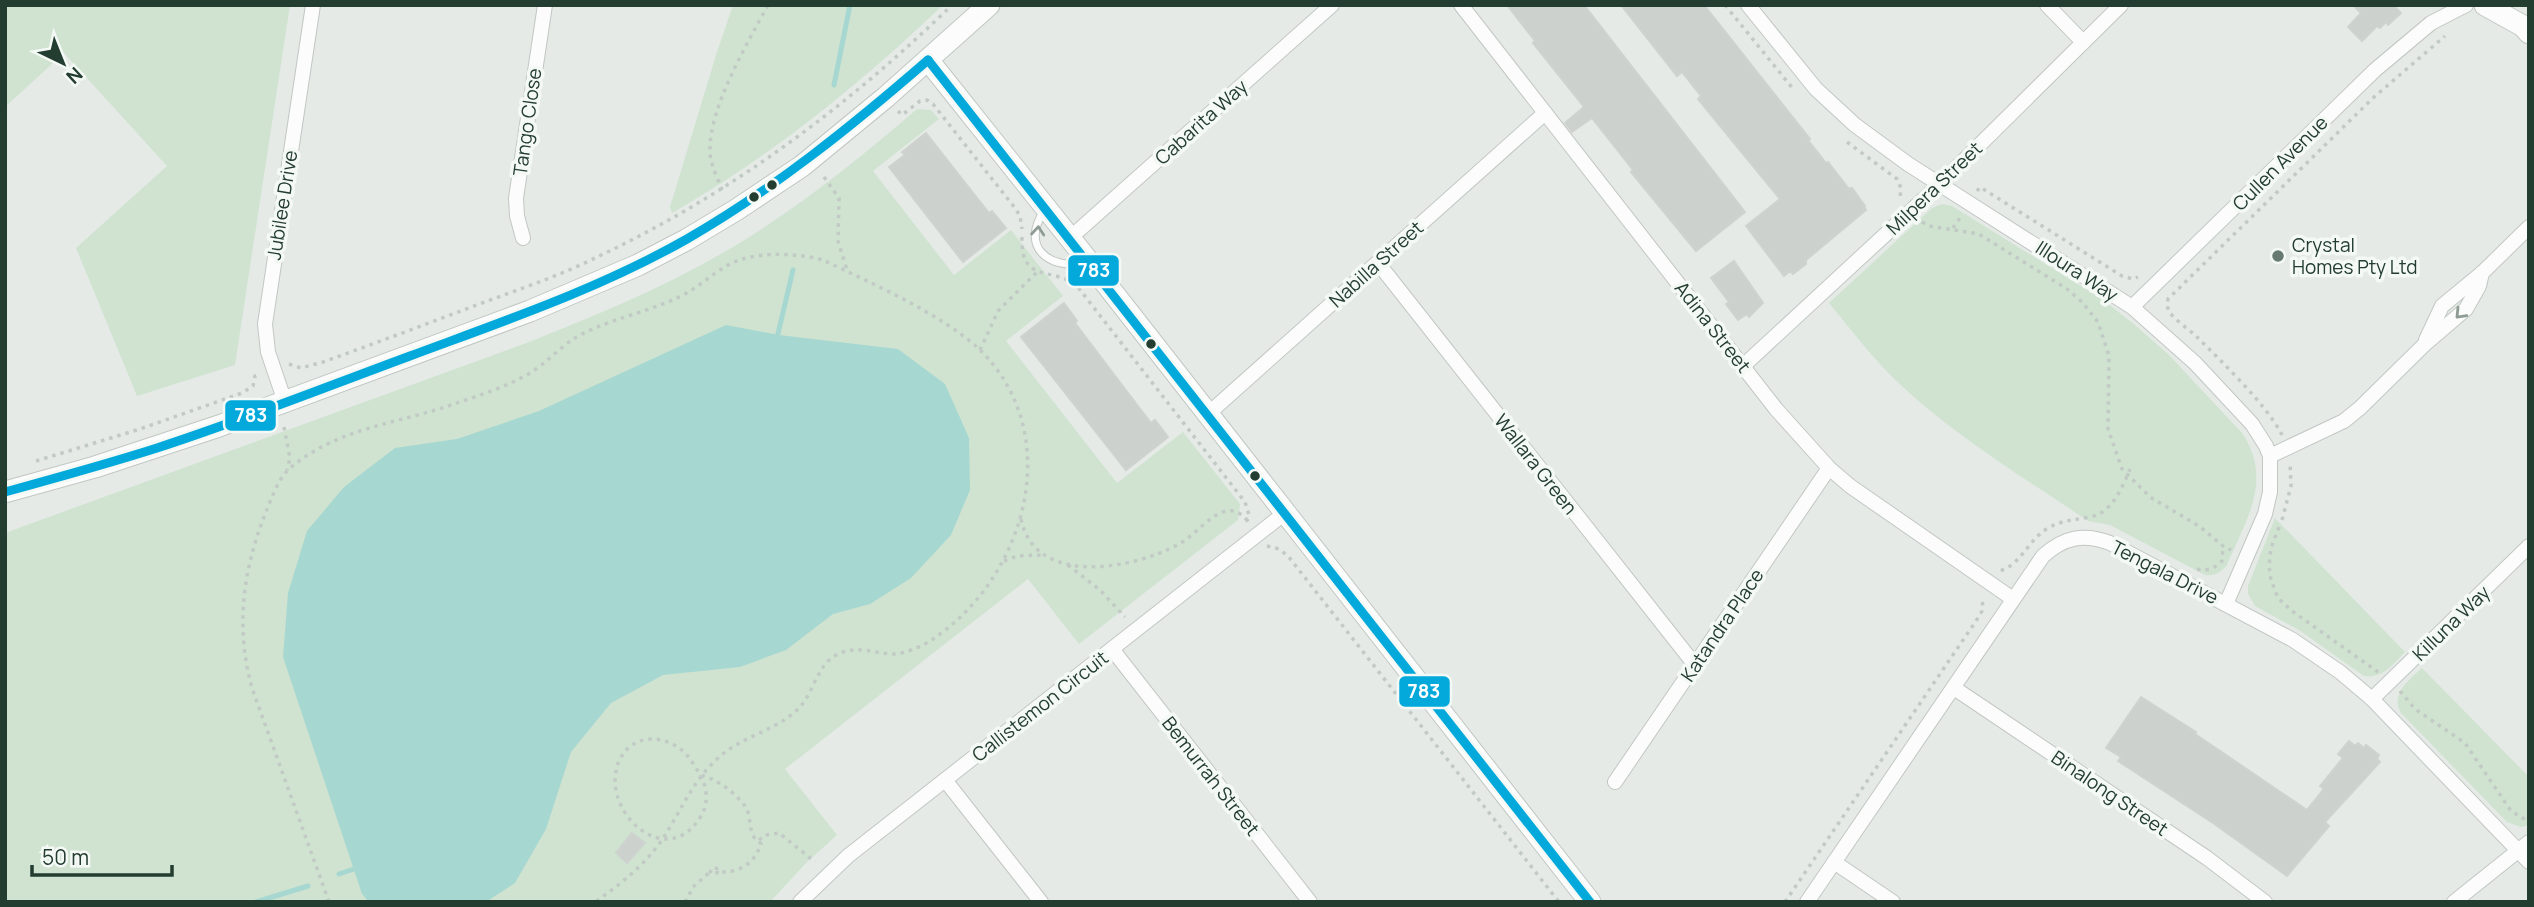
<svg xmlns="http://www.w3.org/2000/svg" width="2534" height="907" viewBox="0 0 2534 907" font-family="Manrope,sans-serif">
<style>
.green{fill:#cfe3d0}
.water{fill:#a7d7d1}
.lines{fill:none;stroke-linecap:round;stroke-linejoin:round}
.stream{stroke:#a7d7d1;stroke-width:5}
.building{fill:#cdd1ce;stroke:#ced3d0;stroke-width:2}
.lane-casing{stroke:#c2c7c4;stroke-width:9}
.street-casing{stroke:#c2c7c4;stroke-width:16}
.secondary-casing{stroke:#c1c8c4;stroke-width:23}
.path{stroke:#c2cac5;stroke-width:3.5;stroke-dasharray:3.5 5;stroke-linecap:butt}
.lane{stroke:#fbfcfb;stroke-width:7}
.street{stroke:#fbfcfb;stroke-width:14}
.secondary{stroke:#fbfcfb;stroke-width:21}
.bus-1-casing{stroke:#f4f9f5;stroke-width:14}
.bus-1{stroke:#04a9dc;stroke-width:9}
.oneway{stroke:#8f9c96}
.bus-dot{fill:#233d30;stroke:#f4f9f5;stroke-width:2.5}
.poi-dot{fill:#677a70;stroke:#f4f9f5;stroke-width:2.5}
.labels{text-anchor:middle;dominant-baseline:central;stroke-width:7;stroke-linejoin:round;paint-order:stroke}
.street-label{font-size:19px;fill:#233d30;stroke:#f4f9f5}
.poi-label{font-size:19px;fill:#233d30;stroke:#f4f9f5;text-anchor:start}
.line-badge{stroke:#f4f9f5;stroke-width:2.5}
.badge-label{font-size:19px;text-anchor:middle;font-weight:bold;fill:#fff}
</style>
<rect width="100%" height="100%" fill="#e5eae7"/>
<g class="green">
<path d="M5,5H290L235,365L137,396L76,248L167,166L64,53L5,107Z"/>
<path d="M733,5H943C860,84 772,156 672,213L670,207L716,55Z"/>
<path d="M917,109L931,110L939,119L873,171L954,275L1011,230L1063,296L1006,341L1117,483L1183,432L1240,504L1238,520L1079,644L1028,579L785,769L837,835L806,863L770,902H5V533L529,342C605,312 681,280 751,236C810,198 864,155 917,109Z"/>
<path d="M1942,204L1952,206L2102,299L2135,325L2169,355L2243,434C2273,482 2246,519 2227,565C2220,573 2215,576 2205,575L2110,525L2088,521C2026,479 1959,439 1904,388C1876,363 1853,332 1829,303L1932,208Z"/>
<path d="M2275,518L2405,652C2393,664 2383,679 2364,676L2299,630L2255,606L2248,594V586Z"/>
<path d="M2422,668L2529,777V825L2521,827L2507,822L2401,713C2390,694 2409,680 2422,668Z"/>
</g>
<path class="water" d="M726,325L779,335L898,349L945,384L969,438L970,490L951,535L911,578L870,604L833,614L786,650L740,667L663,675L611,703L571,752L546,829L515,883L486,902H369L362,894L283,657L288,593L307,531L344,487L395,448L457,439L539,411Z"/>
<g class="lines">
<g class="stream">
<path d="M834,85L850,5"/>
<path d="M777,338L793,270"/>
<path d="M339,874L354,869L358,865"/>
<path d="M256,902L308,886"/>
</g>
</g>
<g class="building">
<path d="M1507,5H1584L1745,212L1696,251L1631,172L1633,170L1592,118L1572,132L1565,123L1584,107L1533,43L1535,41Z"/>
<path d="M1621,5H1704L1810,139L1808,140L1826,163L1828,162L1849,189L1852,188L1865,206L1864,207L1866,210L1806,260V264L1793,274L1790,271L1784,276L1746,226L1780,199L1698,99L1701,96L1682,72L1677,76Z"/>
<path d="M2353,5H2393L2401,13L2388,25L2386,22L2380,28L2377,26L2362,41L2348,27L2361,13Z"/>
<path d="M926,133L989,213L992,211L1006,228L963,262L889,167L905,155L902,152Z"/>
<path d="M1734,261L1763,303L1749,317L1747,314L1738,320L1726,304L1729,302L1711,278Z"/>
<path d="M1064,303L1077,321L1075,323L1125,389L1151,423L1155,420L1168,437L1126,470L1021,337Z"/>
<path d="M2141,697L2196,732L2195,734L2307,810L2324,789L2320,786L2343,758L2338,754L2349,741L2355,746L2358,743L2364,748L2366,745L2379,755L2377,759L2380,762L2325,822L2329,826L2287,876L2213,823L2118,761L2121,757L2106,748Z"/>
<path d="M632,833L645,843L627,863L616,853Z"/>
</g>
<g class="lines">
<g class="lane-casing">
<path id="lane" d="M1044,211C1020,247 1049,270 1085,263"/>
</g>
<g class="street-casing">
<g id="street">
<path d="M1461,5L1776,409L1829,468L1850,486L2013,599"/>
<path d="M1748,5L1816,89L1855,125L1908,164L2132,307L2195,363L2252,424L2266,446L2270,456V492L2265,514L2226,604"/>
<path d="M2047,5L2083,42"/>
<path d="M523,238L517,216L516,198L545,5"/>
<path d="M1070,238L1332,5"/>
<path d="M1378,263L1695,665"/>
<path d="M2132,307L2375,70L2431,23L2466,5"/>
<path d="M2426,340L2442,306L2482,273L2529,227"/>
<path d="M1743,366L1940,184L2121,5"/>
<path d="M285,402L268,352L265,324L313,5"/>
<path d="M1208,414L1545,113"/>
<path d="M2270,456L2344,421L2360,408L2424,345L2466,309L2479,286L2482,273"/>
<path d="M1112,649L1310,902"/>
<path d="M1954,688L2207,858L2265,902"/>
<path d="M2372,699L2529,546"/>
<path d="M945,780L1041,902"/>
<path d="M1615,782L1829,468"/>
<path d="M1834,862L1893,902"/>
<path d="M800,902L848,856L1285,513"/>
<path d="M1807,902L2043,556C2064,537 2084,533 2110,543L2293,640L2340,672L2372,699L2529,862"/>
<path d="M2454,902L2529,842"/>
</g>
</g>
<g class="secondary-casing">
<g id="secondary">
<path d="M2485,5L2523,26L2529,33"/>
<path d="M928,60L1089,262L1590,902"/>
<path d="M5,492L95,467L219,426L530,311L638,265L686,240L736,210L802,166L886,97L989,5"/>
</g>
</g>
<g class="path">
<path d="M1725,5L1794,90"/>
<path d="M898,111L902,115L920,101L927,100L933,104L1015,208L1020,216L1022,229"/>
<path d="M1847,142L1897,179L1901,188L1900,198"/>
<path d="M824,177L839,198L838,241L847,270"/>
<path d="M722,190C718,179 711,166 710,153C708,109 747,44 768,5"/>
<path d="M1977,191L1980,187L2122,276L2133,279L2138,277"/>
<path d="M1922,222L1929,226L1979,234L2067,289L2082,302L2098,322L2109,356L2108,429L2122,469L2150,497L2199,526L2223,546L2231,550"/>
<path d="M1953,228L1962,215"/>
<path d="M1022,237C1020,285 1054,266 1077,286L1245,502L1249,515L1247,520L1249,523"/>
<path d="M980,350L998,311L1037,272"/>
<path d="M289,364L301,368L323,362C376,343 429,323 482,303C520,289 559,276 595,258C729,195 846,108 952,5"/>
<path d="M284,427L290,458L287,470"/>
<path d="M2282,435C2267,405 2221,361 2196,336C2188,329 2178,322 2171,314C2167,309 2167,305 2168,299L2373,98L2445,36"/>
<path d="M36,461L140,429L242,393L253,386L255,376L258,375"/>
<path d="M1021,519C1035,588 1134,569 1179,544C1194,536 1208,517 1223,512C1232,508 1241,513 1247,520"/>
<path d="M2282,520L2291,486L2290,463"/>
<path d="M2279,527L2271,548L2269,566L2271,580L2278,598L2292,611L2378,672"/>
<path d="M1267,546L1279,549L1288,556L1559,902"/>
<path d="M1004,561L1017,556L1041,555"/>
<path d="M1068,565L1100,590L1125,617"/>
<path d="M2197,569C2207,572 2215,568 2222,561L2223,546"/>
<path d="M2001,571C2005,568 2010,567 2014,563C2027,551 2033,537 2048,528C2062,520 2075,520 2090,517C2112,513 2122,488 2130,469"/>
<path d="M2400,691L2415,709L2465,743L2511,811L2529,822"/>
<path d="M701,775C707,788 709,804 701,816C667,874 598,810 619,761C632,732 667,734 686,754C692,760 696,771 702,775C705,778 709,778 712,779C724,785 737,795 745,806C751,815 749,830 754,837C756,840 759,841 761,844C754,865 738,873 717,872"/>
<path d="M759,840L765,835L779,833L815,862"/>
<circle cx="714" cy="871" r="3.5"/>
<path d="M329,902L252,688C235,627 243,569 266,512C271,499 278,480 288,470C335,428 397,424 454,404C480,395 513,385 536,369C553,357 564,343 582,334C613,318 649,312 681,296C702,286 717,268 739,260C765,252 797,253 823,260C871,283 940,313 979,349C1068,435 1025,580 930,641C920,647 906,653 895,654C874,654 853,643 833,657C816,669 813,694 798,709C775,732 739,736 714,762C692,783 680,812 664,837C647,863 621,884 595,902"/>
<path d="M685,902L694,886L710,872"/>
<path d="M1785,902L1978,618L1982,611L1983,598"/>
</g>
<use href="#lane" class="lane"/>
<use href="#street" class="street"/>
<use href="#secondary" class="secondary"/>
<g class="bus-1-casing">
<g id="bus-1">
<path d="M928,60L1590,902"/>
<path d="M5,492C56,478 107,464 157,448C243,420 326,387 410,356C504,321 599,289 687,239C774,189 852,126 928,60"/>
</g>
</g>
<use href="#bus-1" class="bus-1"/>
</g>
<defs><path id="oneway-chevron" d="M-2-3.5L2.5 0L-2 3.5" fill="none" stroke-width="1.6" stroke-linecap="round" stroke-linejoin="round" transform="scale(1.75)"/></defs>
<g class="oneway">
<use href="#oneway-chevron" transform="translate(1038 231) rotate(-85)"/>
<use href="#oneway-chevron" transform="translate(2460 314) rotate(134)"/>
</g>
<g class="bus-dot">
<circle cx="772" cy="185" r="6"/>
<circle cx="754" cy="197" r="6"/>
<circle cx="1151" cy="344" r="6"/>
<circle cx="1255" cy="476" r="6"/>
</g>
<circle class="poi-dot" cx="2278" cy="256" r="7"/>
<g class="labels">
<g class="street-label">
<text transform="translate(527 122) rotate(-82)">Tango Close</text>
<text transform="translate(1201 122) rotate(-42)">Cabarita Way</text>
<text transform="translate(2280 163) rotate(-45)">Cullen Avenue</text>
<text transform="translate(1934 188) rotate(-44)">Milpera Street</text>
<text transform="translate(282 205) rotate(-81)">Jubilee Drive</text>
<text transform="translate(1376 264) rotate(-42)">Nabilla Street</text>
<text transform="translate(2077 271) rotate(33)">Illoura Way</text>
<text transform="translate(1713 327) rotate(52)">Adina Street</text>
<text transform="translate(1536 464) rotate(52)">Wallara Green</text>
<text transform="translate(2165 572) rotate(27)">Tengala Drive</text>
<text transform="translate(2451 623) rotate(-44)">Killuna Way</text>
<text transform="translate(1722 625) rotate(-56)">Katandra Place</text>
<text transform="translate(1040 706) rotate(-38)">Callistemon Circuit</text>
<text transform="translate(1211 776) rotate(52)">Bemurrah Street</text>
<text transform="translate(2110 793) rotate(34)">Binalong Street</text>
</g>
<g class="poi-label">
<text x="2292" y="245">Crystal<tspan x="2292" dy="22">Homes Pty Ltd</tspan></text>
</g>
</g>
<g class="line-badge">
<rect x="1067" y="254" width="53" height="33" rx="7" fill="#04a9dc"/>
<rect x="224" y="399" width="53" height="33" rx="7" fill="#04a9dc"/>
<rect x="1398" y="675" width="53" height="33" rx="7" fill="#04a9dc"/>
</g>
<g class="badge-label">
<text x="1094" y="277">783</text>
<text x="251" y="422">783</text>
<text x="1424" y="698">783</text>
</g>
<rect width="2534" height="907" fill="none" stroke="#233d30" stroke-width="14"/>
<g transform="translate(63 63) rotate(137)" stroke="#f4f9f5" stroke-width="5" paint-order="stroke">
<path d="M0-5L12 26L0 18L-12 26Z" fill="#233d30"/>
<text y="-10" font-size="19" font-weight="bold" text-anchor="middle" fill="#233d30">N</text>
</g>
<path d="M32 865v10h140v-10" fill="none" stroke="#233d30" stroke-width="3.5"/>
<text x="42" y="865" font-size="21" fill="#233d30" stroke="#f4f9f5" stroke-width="5" paint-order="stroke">50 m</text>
</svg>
